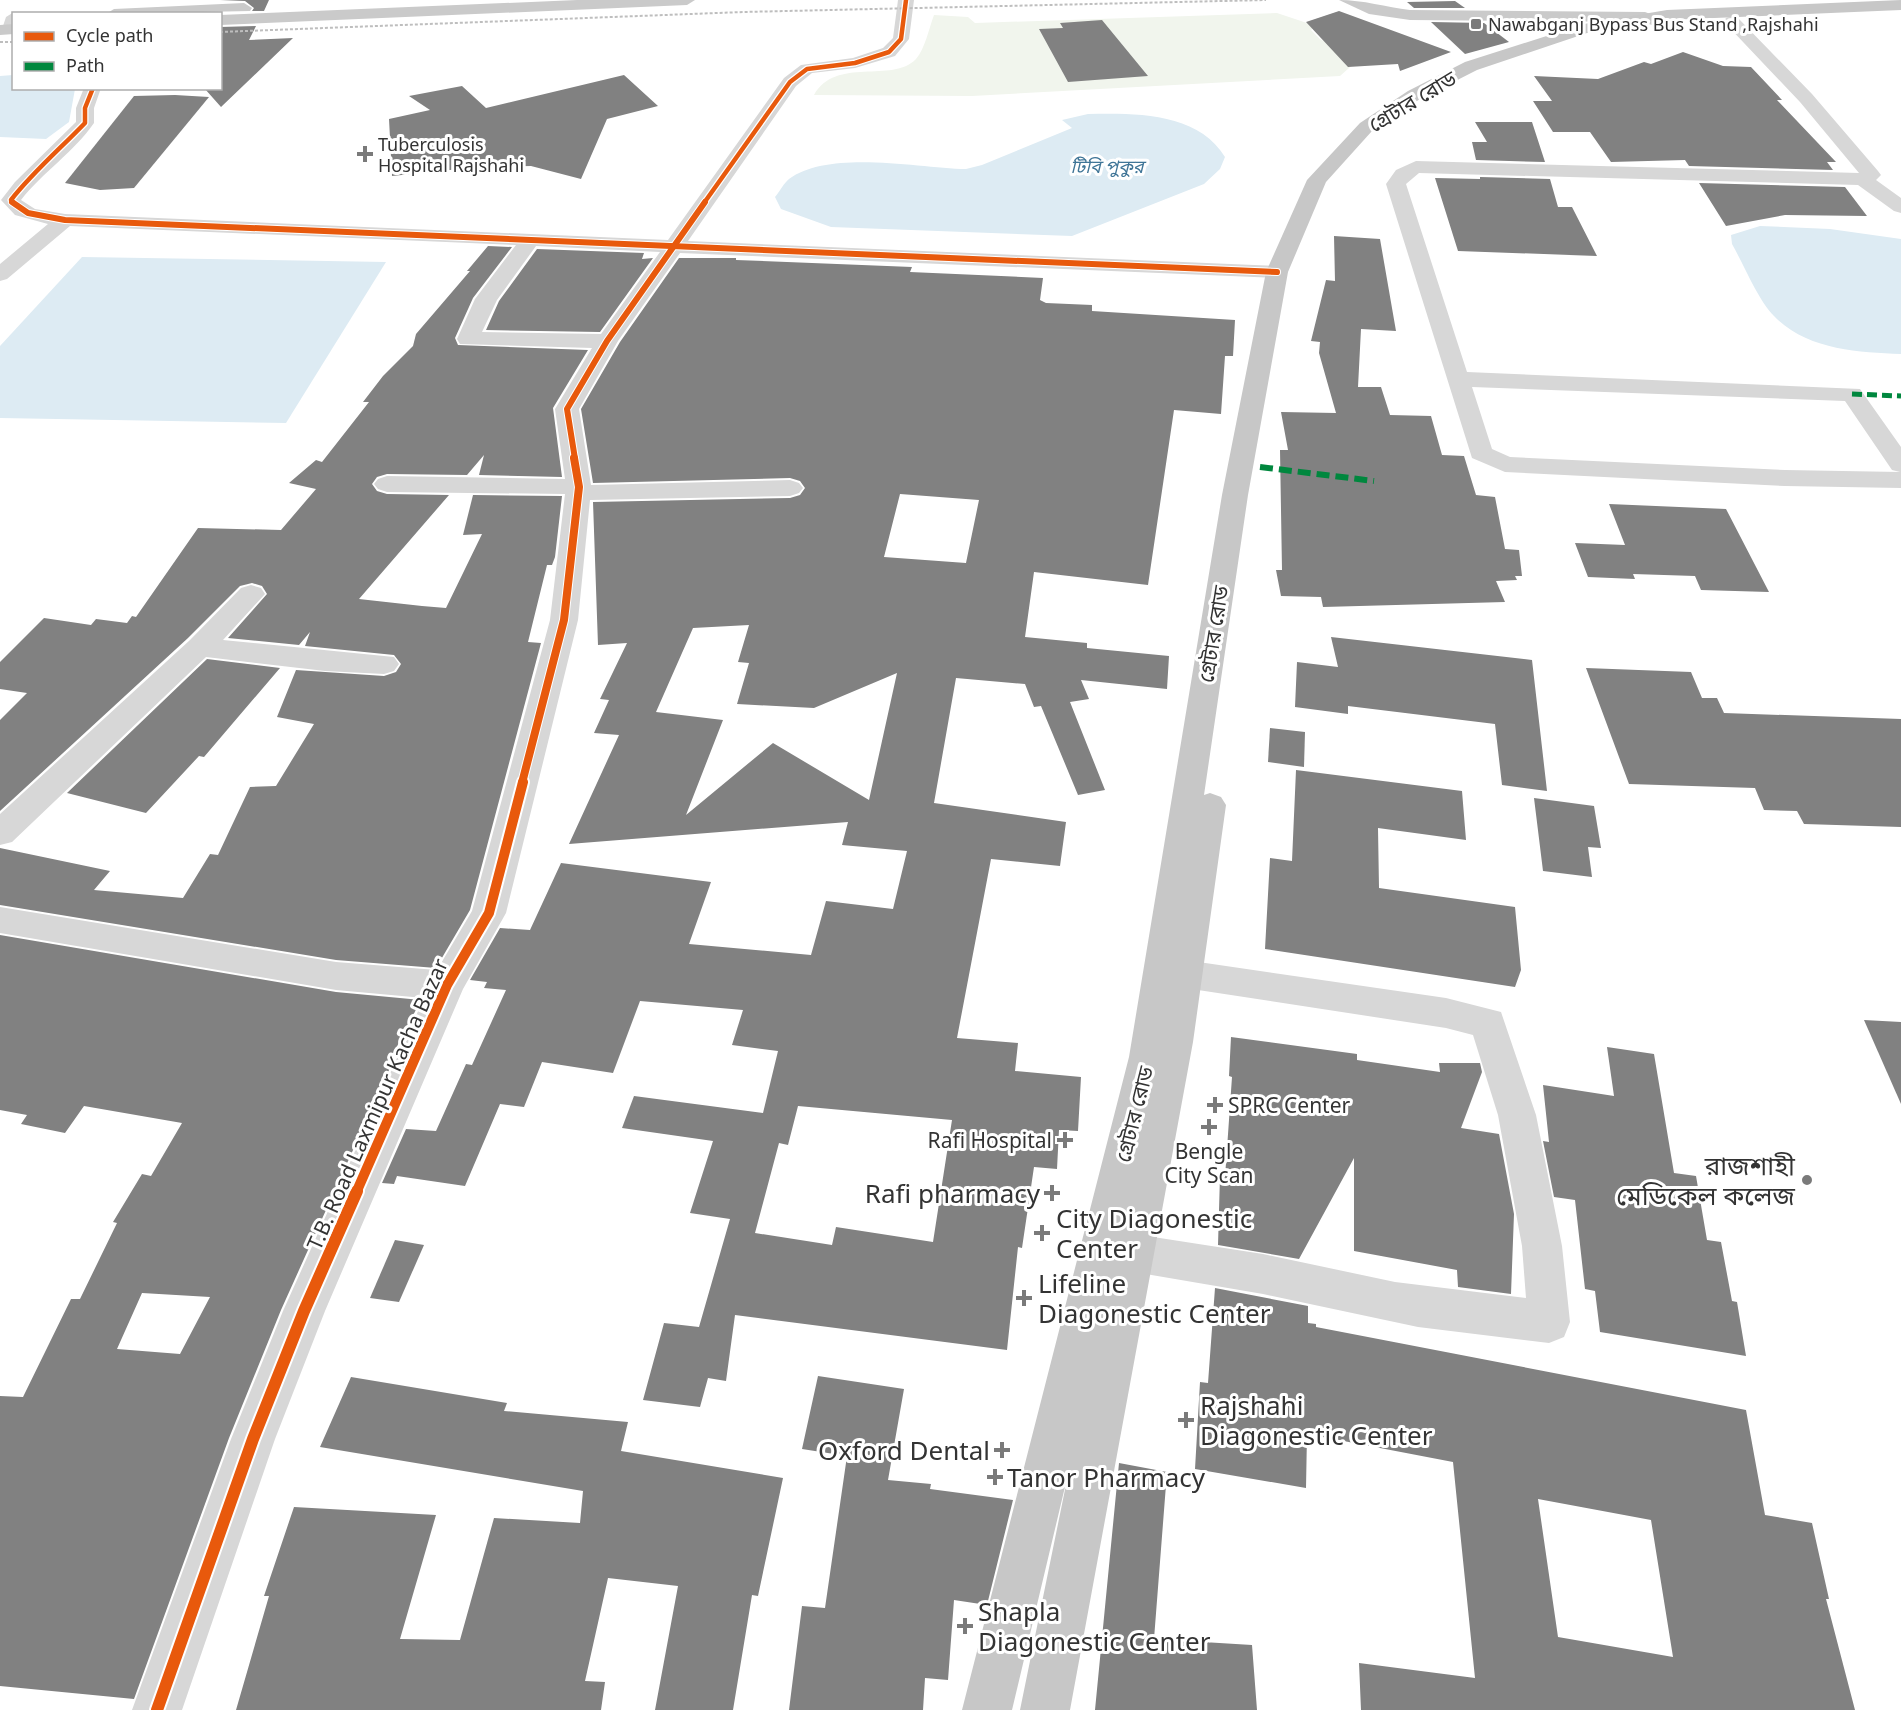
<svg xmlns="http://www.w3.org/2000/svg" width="1901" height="1710" viewBox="0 0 1901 1710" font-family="'Noto Sans','Noto Sans Bengali',sans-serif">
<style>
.green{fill:#f1f5ed}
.water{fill:#ddebf3}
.building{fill:#818181;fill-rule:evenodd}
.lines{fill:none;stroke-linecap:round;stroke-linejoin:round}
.minor{fill:#d7d7d7;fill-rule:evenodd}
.primary{fill:#cacaca;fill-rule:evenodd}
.trunk{fill:#c7c7c7;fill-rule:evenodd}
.rail{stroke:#bebebe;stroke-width:2;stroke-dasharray:3 2;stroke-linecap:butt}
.quiet-far1{stroke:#00873e;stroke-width:5;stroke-dasharray:10 5;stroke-linecap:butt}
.quiet{stroke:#00873e;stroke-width:6;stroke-dasharray:13 6;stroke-linecap:butt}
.cycleway-far4-casing{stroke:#fff;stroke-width:7}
.cycleway-far3-casing{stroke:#fff;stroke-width:8}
.cycleway-far2-casing{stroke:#fff;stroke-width:10}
.cycleway-far1-casing{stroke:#fff;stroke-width:14}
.cycleway-casing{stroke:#fff;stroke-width:16}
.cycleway-far4{stroke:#e8590c;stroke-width:4.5}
.cycleway-far3{stroke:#e8590c;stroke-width:6}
.cycleway-far2{stroke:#e8590c;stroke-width:8}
.cycleway-far1{stroke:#e8590c;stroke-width:10}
.cycleway{stroke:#e8590c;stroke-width:12}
.poi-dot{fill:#7a7a7a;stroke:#fff;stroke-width:2}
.labels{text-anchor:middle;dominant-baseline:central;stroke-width:6;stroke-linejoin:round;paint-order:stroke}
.far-poi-label{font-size:18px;fill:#333;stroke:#fff;text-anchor:start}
.far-water-label{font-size:18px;font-style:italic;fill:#3f7597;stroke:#fff}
.street-label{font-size:21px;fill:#333;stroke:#fff}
.poi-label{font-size:21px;fill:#333;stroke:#fff;text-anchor:start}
.near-poi-label{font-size:26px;fill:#333;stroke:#fff;text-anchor:start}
</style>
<rect width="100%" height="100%" fill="#fff"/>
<path class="green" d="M1277,13L1316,26L1311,30L1320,39L1358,60L1340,76L972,96L814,95C836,56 892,84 916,59C925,49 929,28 934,15L968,17L975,23Z"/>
<g class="water">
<path d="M13,75L14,88L75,89L69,122L46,139L0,137V76Z"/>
<path d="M1088,114C1134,113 1198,112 1225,157L1220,169L1204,184L1072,236L831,227L781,209L775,197C780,191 784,183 789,179C829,149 918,168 966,169L982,165L1072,128L1062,120Z"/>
<path d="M1760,226L1830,229L1901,239V354C1858,352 1807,350 1774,316C1758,300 1744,265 1732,244L1731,235Z"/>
<path d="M82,257L386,262L286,423L0,418V346Z"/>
</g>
<g class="building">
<path d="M220,0H269L264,11H252L254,8L245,1Z"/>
<path d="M1455,1L1465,8H1414L1407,2Z"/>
<path d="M1339,11L1451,52L1400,71L1398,64L1348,67L1306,22Z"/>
<path d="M1102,20L1148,76L1068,82L1039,29L1063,28L1060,23Z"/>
<path d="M1431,22L1484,23L1509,42L1465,54Z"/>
<path d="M256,26L249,40L293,38L221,107L205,89L220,88V27Z"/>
<path d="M1683,52L1723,66L1751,67L1782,100H1777L1836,162H1827L1833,170L1689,166L1685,160L1611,162L1590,132H1553L1533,101H1552L1534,76L1598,79L1644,62L1651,64Z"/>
<path d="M624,75L658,106L607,119L581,179L531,166L479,167L392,176L389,119L430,110L409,96L462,86L486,108Z"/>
<path d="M175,95L209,97L134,188L100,190L65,183L134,96Z"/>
<path d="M1475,122H1532L1545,162L1476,160L1472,142H1487Z"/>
<path d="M1480,177L1550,179L1558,207H1572L1597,256L1458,251L1435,178L1480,179Z"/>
<path d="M1699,183L1845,187L1867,216L1785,215L1726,226Z"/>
<path d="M1334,236L1380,239L1396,331L1361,329L1358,387H1381L1390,415L1431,416L1442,455L1464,456L1476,495L1495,497L1505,549L1519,550L1522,576H1515L1517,580L1496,581L1505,602L1323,607L1321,597L1281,596L1276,570H1282L1280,450H1288L1281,412L1336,413L1319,353L1320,342L1311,341L1326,280L1335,281Z"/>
<path d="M488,246L512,247L473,298L455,338L458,345L588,350L553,408L562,477L479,475L484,455L467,475L387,474L377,477L372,484L377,491L387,494L449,495L359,599L422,606L446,608L482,534L463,535L473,495L562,496L555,557L552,565H547L528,642L541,643L470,910L436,968L336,960L0,905V848L110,871L94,890L183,898L210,854L218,855L250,787L276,786L314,724L277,717L296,670L384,676L396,672L401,664L394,655L305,646L310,632L299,645L228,638L267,594L262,586L252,583L240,586L188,638L0,811V720L27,693L0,689V662L44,618L91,625L96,619L127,623L132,616L136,617L198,528L281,530L316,489L289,483L316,460L322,462L369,402H363L383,376L413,346L416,334L470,271H467Z"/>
<path d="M537,249L644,253L642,259L653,258L600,332L486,330L499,301Z"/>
<path d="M679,258H736V260L912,267L910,272L1043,278L1040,300L1046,303L1092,305V311L1235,320L1233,356H1225L1221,414L1174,410L1148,585L1034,572L1025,637L1087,643V648L1169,656L1167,689L1081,680L1089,699L1070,702L1105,790L1078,795L1041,706L1034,707L1025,684L956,678L934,803L1066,822L1060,866L991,859L957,1038L1018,1043L1015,1071L1081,1077L1078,1131L1059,1130L1057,1169L1034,1167L1022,1248L1018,1247L1007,1350L735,1315L726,1381L708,1378L700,1407L643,1400L664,1323L699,1327L730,1219L690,1213L713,1141L622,1128L634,1096L763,1113L778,1051L732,1045L743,1010L640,1001L613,1073L542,1062L524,1107L500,1104L465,1186L397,1176L394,1184L382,1183L406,1129L436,1131L466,1064L472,1065L506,990L484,988L487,982L470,980L500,928L530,930L561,863L711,882L689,944L811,955L826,901L893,909L907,851L842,845L848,822L569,844L619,735L594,733L609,700L600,699L627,643L598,645L593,502L790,498L800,495L805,488L800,481L790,478L593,483L581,409L620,342ZM900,494L979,500L966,563L884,557ZM749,625L738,662L749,663L737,704L814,708L897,673L869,800L773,743L686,815L723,720L656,712L693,628ZM798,1106L952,1120L933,1242L836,1227L832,1245L755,1233L779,1143L788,1145Z"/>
<path d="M1609,504L1726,509L1769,592L1701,590L1695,576L1633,574L1635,579L1588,577L1575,543L1625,545Z"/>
<path d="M1331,637L1532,660L1547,791L1502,785L1495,724L1348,706V714L1295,707L1297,662L1338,667Z"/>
<path d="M207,659L280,668L204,757L199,756L146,813L67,793Z"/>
<path d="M1586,668L1691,672L1702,698H1717L1724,713L1901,719V827L1804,824L1797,811L1764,810L1755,788L1629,784Z"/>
<path d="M1270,728L1305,732L1304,767L1268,762Z"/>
<path d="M1296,770L1462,791L1466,840L1378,828L1379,888L1515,907L1521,970L1515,987L1265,949L1270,858L1292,861Z"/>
<path d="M1534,798L1594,806L1601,848L1588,847L1592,877L1543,871Z"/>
<path d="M0,935L336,992L421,1000L391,1058L394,1059L281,1310L229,1438L134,1699L0,1686V1396L23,1397L71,1299H80L117,1223L113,1222L142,1174L151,1176L182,1123L84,1106L65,1133L21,1124L27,1115L0,1110ZM142,1293L210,1297L180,1354L117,1349Z"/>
<path d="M1864,1020L1901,1022V1104Z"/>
<path d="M1231,1037L1357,1054V1060L1440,1072L1439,1063H1480L1482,1072L1461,1128L1499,1134L1514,1214L1511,1294L1458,1287L1457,1270L1354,1251V1158L1299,1259L1218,1245L1220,1176L1225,1177L1232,1077L1229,1076Z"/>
<path d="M1607,1047L1654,1054L1674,1173L1696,1176L1707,1240L1721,1242L1732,1301L1737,1302L1746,1356L1600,1332L1595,1291L1585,1289L1575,1200L1554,1197L1543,1141L1549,1142L1543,1085L1614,1096Z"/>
<path d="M395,1240L424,1245L399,1302L370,1298Z"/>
<path d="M1215,1288L1308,1306V1323L1316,1324V1327L1746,1410L1765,1515L1812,1523L1829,1599H1826L1855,1710H1361L1359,1663L1475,1678L1453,1462L1307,1434L1306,1488L1195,1469L1200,1382L1208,1383ZM1538,1499L1651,1520L1673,1657L1558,1637Z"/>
<path d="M818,1376L904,1389L888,1480L931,1484L930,1489L1013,1500L987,1605L954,1600L948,1680L925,1678L923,1710H789L802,1606L825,1608L847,1456L802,1449Z"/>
<path d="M351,1377L507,1403L504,1411L628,1422L621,1451L783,1478L758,1596L752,1595L733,1710H655L678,1586L608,1578L585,1681L605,1682L601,1710H236L269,1596H264L294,1507L436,1515L400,1639L460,1640L494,1518L580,1523L583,1491L320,1447Z"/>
<path d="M1119,1463L1167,1472L1154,1639L1252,1645L1257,1710H1095Z"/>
</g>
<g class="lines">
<g class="minor">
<path d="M898,0H914L909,39L895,56L855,68L812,73L796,86L688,241L1277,266L1284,268L1288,272L1284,276L1277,278L680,253L618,341L579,409L591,485L790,480L799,483L803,488L799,493L790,496L590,500L578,620L506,913L463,989L325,1311L275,1439L182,1710H132L231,1439L283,1311L424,998L336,990L0,933V907L336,962L437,970L472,911L550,620L565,494L387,492L378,489L374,484L378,479L387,476L565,479L555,409L592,348L460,344L457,339L475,299L516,245L70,226L7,279L0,281V264L48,224L15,215L1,200L15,182L76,122V108L84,88H101L94,108V123C74,152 43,172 21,200L35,209L65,214L668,240L784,78L801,65L853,58L883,48L893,38ZM536,246L660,252L601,334L482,332L497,300Z"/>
<path d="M14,12L19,14H14V34L4,32L2,29L6,17Z"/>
<path d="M1732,16L1738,18L1812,94L1878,171L1881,175L1876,180L1901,198V213L1894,211L1858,185L1419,173L1406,184L1467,372L1860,389L1901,447V488L1785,486L1505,472L1472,458L1386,184L1396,170L1416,161L1859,173L1800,102L1726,24L1724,21L1726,18ZM1472,387L1845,401L1892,470L1900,472L1785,470L1510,457L1492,449Z"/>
<path d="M251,585L261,588L265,594L223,640L394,657L399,664L394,671L384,674L325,671L206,657L12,842L0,845V814L190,640L241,588Z"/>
<path d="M1185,960L1446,998L1501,1012L1536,1115L1562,1246L1570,1322L1564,1337L1549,1343L1418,1327L1263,1294L1134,1272L1119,1267L1113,1253L1119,1239L1134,1234L1263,1254L1395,1282L1526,1298L1522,1246L1498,1115L1473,1035L1446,1028L1185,988L1172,984L1167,974L1172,964Z"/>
</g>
<g class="primary">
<path d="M577,0H695L687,5L220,25V15Z"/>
<path d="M1339,0C1363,0 1386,7 1410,10L1645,12L1664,19L1670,29L1668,32H1656L1652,25L1643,22L1410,20L1369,14Z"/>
<path d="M244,3L252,8L250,11L106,14L114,9Z"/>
<path d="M14,24V34L0,35V25Z"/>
</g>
<path class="trunk" d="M1901,0V10L1667,20L1593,31L1477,70L1420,99L1372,131L1326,182L1288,272L1248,495L1204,795L1210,793L1221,797L1226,805L1193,1042L1070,1710H1020L1069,1470L1012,1710H962L1129,1057L1222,495L1266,272L1307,180L1360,123L1408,91L1465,62L1584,24L1667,10Z"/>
<g class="rail">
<path d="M220,32L743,12L1266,0"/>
<path d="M0,42H14"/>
</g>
<path class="quiet-far1" d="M1852,394L1901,396"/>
<path class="quiet" d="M1260,467L1374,481"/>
<g class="cycleway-far4-casing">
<g id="cycleway-far4">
<path d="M14,203L11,200C32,173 61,148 85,123V108L93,88"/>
<path d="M704,203L790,82L807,69L855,63L889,52L901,39L906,0"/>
</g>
</g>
<g class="cycleway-far3-casing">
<g id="cycleway-far3">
<path d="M12,202L28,213L65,220L1277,272"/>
<path d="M575,459L567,409L607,341L705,202"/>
</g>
</g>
<g class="cycleway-far2-casing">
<path id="cycleway-far2" d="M522,783L564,620L579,487L574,458"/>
</g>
<g class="cycleway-far1-casing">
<path id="cycleway-far1" d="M356,1193L447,985L489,913L523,782"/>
</g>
<g class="cycleway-casing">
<path id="cycleway" d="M157,1710L253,1439L304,1311L357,1191"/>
</g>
<use href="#cycleway-far4" class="cycleway-far4"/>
<use href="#cycleway-far3" class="cycleway-far3"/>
<use href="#cycleway-far2" class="cycleway-far2"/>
<use href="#cycleway-far1" class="cycleway-far1"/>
<use href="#cycleway" class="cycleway"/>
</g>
<g class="poi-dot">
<rect x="1470" y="18" width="12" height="12" rx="3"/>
<path d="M362 145h6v6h6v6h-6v6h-6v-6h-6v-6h6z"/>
<path d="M1212 1096h6v6h6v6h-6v6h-6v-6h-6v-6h6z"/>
<path d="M1206 1118h6v6h6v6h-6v6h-6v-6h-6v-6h6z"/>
<path d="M1062 1131h6v6h6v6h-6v6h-6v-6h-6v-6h6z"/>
<circle cx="1807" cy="1180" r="6"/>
<path d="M1049 1184h6v6h6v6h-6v6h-6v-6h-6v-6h6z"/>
<path d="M1039 1224h6v6h6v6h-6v6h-6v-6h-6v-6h6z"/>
<path d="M1021 1289h6v6h6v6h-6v6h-6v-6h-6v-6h6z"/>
<path d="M1183 1411h6v6h6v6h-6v6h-6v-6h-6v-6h6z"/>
<path d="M999 1441h6v6h6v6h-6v6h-6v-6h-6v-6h6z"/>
<path d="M992 1468h6v6h6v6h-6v6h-6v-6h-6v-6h6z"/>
<path d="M962 1617h6v6h6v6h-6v6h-6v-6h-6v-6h6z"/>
</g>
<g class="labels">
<g class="far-poi-label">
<text x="1488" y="24">Nawabganj Bypass Bus Stand ,Rajshahi</text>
<text x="378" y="144">Tuberculosis<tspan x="378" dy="21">Hospital Rajshahi</tspan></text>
</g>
<g class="far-water-label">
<text x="1107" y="166">টিবি পুকুর</text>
</g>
<g class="street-label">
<text transform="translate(1412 101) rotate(-31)">গ্রেটার রোড</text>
<text transform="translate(1213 634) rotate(-81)">গ্রেটার রোড</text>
<text transform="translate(377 1104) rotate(-66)">T.B. Road Laxmipur Kacha Bazar</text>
<text transform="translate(1134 1114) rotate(-76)">গ্রেটার রোড</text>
</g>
<g class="poi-label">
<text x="1228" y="1105">SPRC Center</text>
<text x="1052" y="1140" text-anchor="end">Rafi Hospital</text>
<text x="1209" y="1151" text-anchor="middle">Bengle<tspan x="1209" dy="24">City Scan</tspan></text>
</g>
<g class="near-poi-label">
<text x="1795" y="1165" text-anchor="end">রাজশাহী<tspan x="1795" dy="30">মেডিকেল কলেজ</tspan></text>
<text x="1040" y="1193" text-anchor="end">Rafi pharmacy</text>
<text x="1056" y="1218">City Diagonestic<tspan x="1056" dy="30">Center</tspan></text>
<text x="1038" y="1283">Lifeline<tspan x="1038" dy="30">Diagonestic Center</tspan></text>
<text x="1200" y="1405">Rajshahi<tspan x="1200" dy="30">Diagonestic Center</tspan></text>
<text x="990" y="1450" text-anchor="end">Oxford Dental</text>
<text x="1007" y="1477">Tanor Pharmacy</text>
<text x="978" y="1611">Shapla<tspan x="978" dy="30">Diagonestic Center</tspan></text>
</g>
</g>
<rect x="12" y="12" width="210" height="78" fill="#ffffff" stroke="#adadad" stroke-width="1.5"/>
<rect x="24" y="32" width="30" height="9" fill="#e8590c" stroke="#adadad" stroke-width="1.5"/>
<text x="66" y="42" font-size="18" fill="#333333">Cycle path</text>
<rect x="24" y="62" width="30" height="9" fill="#00873e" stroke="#adadad" stroke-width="1.5"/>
<text x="66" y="72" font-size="18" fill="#333333">Path</text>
</svg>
